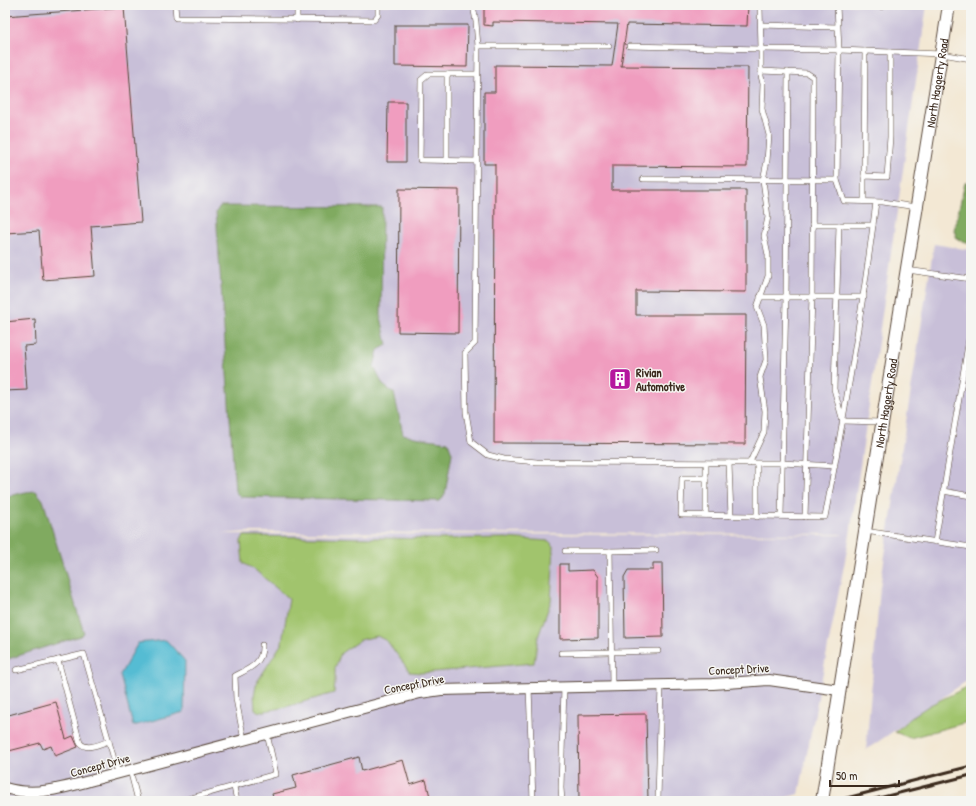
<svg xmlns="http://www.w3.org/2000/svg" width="976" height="806" viewBox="0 0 976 806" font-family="'Patrick Hand',sans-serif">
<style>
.industrial{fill:#c8bfd8;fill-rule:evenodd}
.green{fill:#a1c46d;stroke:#6e7746}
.forest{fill:#80aa60;stroke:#5e6a3f}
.water{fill:#55bcd3;stroke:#487378}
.building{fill:#f09dbf}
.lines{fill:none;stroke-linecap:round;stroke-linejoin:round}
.service-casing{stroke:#574639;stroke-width:6}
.minor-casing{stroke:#574639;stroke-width:12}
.tertiary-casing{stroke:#574639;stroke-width:14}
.service{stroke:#fff;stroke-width:5}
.minor{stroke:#fff;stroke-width:10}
.tertiary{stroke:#fff;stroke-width:12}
.rail{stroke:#3b2a1e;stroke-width:3}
.labels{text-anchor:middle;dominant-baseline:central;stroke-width:3;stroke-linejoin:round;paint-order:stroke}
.street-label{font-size:12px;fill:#3b2a1e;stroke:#f6f6f2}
.poi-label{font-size:12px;font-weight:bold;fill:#3b2a1e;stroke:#f6f6f2;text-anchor:start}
</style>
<rect width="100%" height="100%" fill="#f6f6f2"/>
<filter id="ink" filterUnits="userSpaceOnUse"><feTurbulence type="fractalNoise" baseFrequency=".025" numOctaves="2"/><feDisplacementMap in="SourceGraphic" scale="8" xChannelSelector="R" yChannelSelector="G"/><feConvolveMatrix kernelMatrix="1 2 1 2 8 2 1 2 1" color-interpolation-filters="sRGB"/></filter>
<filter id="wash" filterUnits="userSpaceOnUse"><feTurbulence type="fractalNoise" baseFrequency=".012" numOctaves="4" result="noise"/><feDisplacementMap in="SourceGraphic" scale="16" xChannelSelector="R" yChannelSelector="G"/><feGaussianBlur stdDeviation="0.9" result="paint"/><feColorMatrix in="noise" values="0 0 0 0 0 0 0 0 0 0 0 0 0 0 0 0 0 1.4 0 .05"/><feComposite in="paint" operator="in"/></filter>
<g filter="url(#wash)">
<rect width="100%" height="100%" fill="#f3e8d4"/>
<g class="industrial">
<path d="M5,5H927L850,535L799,794L771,801H5ZM245,532L839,534L844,535L222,534Z"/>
<path d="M934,244L971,250V678L866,750L880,587Z"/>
</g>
<g class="green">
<path d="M244,536L443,539L505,538L549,541L554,546L551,601L538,637L534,663L422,673L410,672L387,641L377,636L360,640L341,653L335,668V682L334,693L282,708L259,712L255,709L254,695L257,682L282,643L289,599L255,570L243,563L241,541Z"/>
<path d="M971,685V721L910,738L895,732L910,718L930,705Z"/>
</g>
<g class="forest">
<path d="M971,181V244L957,239L954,230L965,183Z"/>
<path d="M220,206L382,207L381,317L387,345L378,350L374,367L383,385L394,393L403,434L414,437L448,442L452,453L445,494L440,501L240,497L235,491L216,212Z"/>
<path d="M36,491L43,500L84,633L80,636L5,660V497L26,492Z"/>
</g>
<path class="water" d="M166,640L185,661L184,712L133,726L120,675L138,643Z"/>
<g id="blocks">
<g class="building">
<path d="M484,5H748L747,26L627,24L621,66L748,67L747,167L612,166V190H746V292L636,291V315H746L745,444L494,443L495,164H484V92H495V65L612,66L618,24L493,22V26L484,25Z"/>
<path d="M124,7L141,222L91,226L95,276L43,280L39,231L5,233V16Z"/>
<path d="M395,25H468L467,67L395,66Z"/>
<path d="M388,102H406V162H387Z"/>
<path d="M399,189L459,190L458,333L398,332Z"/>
<path d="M35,319L36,345L24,346L27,390L5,391V322Z"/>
<path d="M653,563H662L663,637L625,638L624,577L628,570H653Z"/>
<path d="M560,564H568V571L593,570L598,577V638L560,639Z"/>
<path d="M56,702L66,739L73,736L78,747L55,756L51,746L43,749L40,743L5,752V716Z"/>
<path d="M646,714L648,801H579L578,715Z"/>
<path d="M359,757L362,771L403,760L410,785L426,780L431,801H274L272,794L296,788L293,775Z"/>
</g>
</g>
</g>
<g filter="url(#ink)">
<use href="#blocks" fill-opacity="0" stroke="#574639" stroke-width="1"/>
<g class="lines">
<g class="service-casing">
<g id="service">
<path d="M175,5L176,18L374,20L378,15V5"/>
<path d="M444,5L445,6"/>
<path d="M473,5L476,22L478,46L475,343L465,353L466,412L471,442L488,455L504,459L537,462L782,463L835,466"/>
<path d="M761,5L760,7L761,49L839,50L837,180L844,201L883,202L916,207"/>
<path d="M837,5L839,50L942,54L971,59"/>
<path d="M882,7V5"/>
<path d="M297,20V5"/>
<path d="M761,25L837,27"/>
<path d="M478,46H609"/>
<path d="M629,46L761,49V76L763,84L762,109L769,135L767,161L763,180L768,217L764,236L768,255V276L757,307L764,325L766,360L760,377L765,411L764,432L749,464"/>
<path d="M761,71L807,73L813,77L812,297L805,517"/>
<path d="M447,161V74"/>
<path d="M476,161L420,160L421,80L428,74H477"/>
<path d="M864,176L865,51"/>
<path d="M643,179L837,180"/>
<path d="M864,201V176L887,177L890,137V52"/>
<path d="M812,225H839"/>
<path d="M907,270L971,279"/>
<path d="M760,297H864V294"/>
<path d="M842,418L834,389L839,225H873"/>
<path d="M843,421L882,422"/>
<path d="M706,463V478H682L681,515L825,517C845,412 863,307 876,202"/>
<path d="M729,463L731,516"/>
<path d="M757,464V517"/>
<path d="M706,478V515"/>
<path d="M943,491L971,496"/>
<path d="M781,516L786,297L788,72"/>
<path d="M865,531L971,547"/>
<path d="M935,542L971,327"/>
<path d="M565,551H610L612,685"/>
<path d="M610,551L656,550"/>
<path d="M561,653L658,651"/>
<path d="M58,660L80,743C87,751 100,744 109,741"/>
<path d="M16,670L84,654L118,773"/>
<path d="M529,687L533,801"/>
<path d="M244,740L236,699L235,676C250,668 263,664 262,645"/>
<path d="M130,770L138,801"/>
<path d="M234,787L237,801"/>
<path d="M181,801L276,774L267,734"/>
<path d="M562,801L561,788L564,687"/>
<path d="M657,801L658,799L661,685"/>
</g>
</g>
<g class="minor-casing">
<path id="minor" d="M5,788C35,797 63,788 93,780L420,693L441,690L713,684L769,680L839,690"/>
</g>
<g class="tertiary-casing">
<g id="tertiary">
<path id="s1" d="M822,801L949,5"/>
</g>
</g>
<use href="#service" class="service"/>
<use href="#minor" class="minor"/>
<use href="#tertiary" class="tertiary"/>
<g class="rail">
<path d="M835,801L971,766"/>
<path d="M867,801L971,775"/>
</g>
</g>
</g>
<defs>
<g id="building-square" transform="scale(1.15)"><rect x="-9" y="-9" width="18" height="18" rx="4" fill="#b5179e" stroke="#f6f6f2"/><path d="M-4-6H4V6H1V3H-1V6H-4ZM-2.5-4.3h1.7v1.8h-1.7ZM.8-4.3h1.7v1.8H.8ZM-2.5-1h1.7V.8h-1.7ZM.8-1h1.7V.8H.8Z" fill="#fff"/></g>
</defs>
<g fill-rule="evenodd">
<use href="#building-square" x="620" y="379"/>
</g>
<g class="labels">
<g class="street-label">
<text stroke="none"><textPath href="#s1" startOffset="727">North Haggerty Road</textPath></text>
<text stroke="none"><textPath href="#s1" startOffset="403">North Haggerty Road</textPath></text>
<text transform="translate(739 669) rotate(-3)">Concept Drive</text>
<text transform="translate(414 684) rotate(-11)">Concept Drive</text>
<text transform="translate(100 765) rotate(-15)">Concept Drive</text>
</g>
<g class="poi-label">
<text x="636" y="372">Rivian<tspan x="636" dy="14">Automotive</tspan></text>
</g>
</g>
<rect width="976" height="806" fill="none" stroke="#f6f6f2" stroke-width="20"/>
<path d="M830 780v6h69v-6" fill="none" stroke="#3b2a1e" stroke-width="2"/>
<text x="836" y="780" font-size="12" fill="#3b2a1e" stroke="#f6f6f2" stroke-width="3" paint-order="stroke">50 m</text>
</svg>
